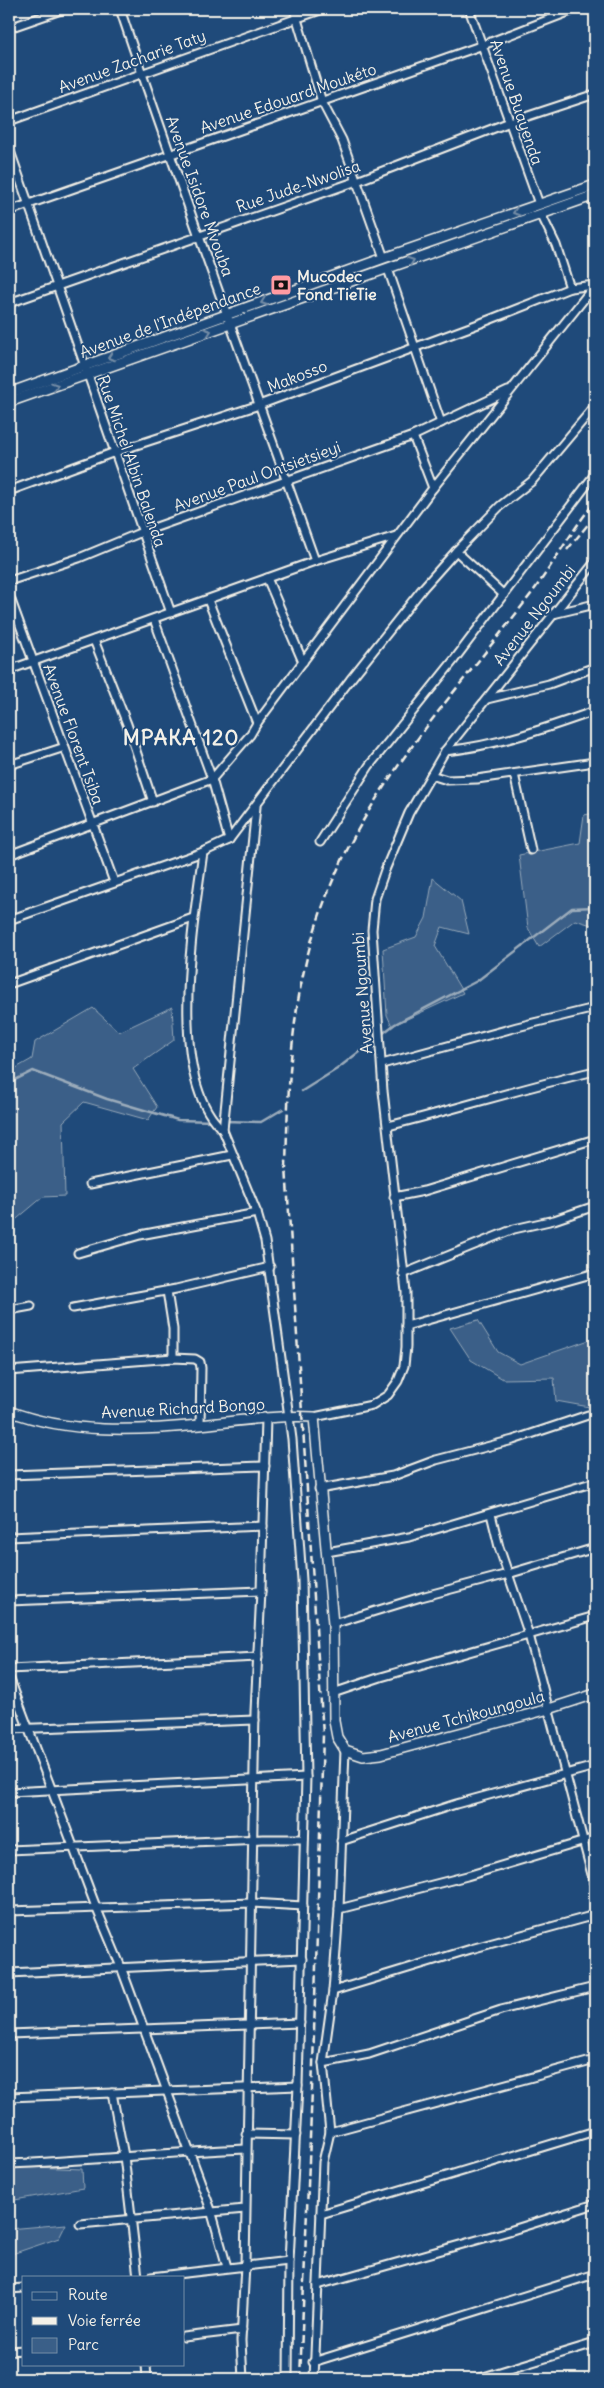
<svg xmlns="http://www.w3.org/2000/svg" width="604" height="2388" viewBox="0 0 604 2388" font-family="Delius,sans-serif">
<style>
.green{fill:#3a5f88;stroke:#97a8b8}
.lines{fill:none;stroke-linecap:round;stroke-linejoin:round}
.stream{stroke:#9cacbb;stroke-width:2.5}
.minor-casing{stroke:#f4f1e8;stroke-width:11}
.tertiary-casing{stroke:#f4f1e8;stroke-width:12}
.minor{stroke:#1f4a7a;stroke-width:7}
.tertiary{stroke:#1f4a7a;stroke-width:9}
.rail{stroke:#f4f1e8;stroke-width:2.5;stroke-dasharray:8 4;stroke-linecap:butt}
.oneway{stroke:#748da6}
.labels{text-anchor:middle;dominant-baseline:central;stroke-width:4;stroke-linejoin:round;paint-order:stroke}
.street-label{font-size:16px;fill:#f4f1e8;stroke:#1f4a7a}
.poi-label{font-size:16px;font-weight:bold;fill:#f4f1e8;stroke:#1f4a7a;text-anchor:start}
.district-label{font-size:21px;font-weight:bold;letter-spacing:1px;fill:#f4f1e8;stroke:#1f4a7a}
</style>
<rect width="100%" height="100%" fill="#1f4a7a"/>
<filter id="ink" filterUnits="userSpaceOnUse"><feTurbulence type="fractalNoise" baseFrequency=".02" numOctaves="2"/><feDisplacementMap in="SourceGraphic" scale="10" xChannelSelector="R" yChannelSelector="G"/><feConvolveMatrix kernelMatrix="1 2 1 2 8 2 1 2 1" color-interpolation-filters="sRGB"/></filter>
<g filter="url(#ink)">
<g class="green">
<path d="M595,813V926L575,920L539,947L528,928L519,855L580,843L584,815Z"/>
<path d="M433,878L461,901L469,934L442,927L435,946L463,993L392,1026L387,1015L383,949L416,937L426,918Z"/>
<path d="M172,1007L174,1040L133,1069L157,1107L148,1120L84,1102L63,1122L65,1196L43,1197L12,1223L9,1216V1072L32,1059L35,1042L93,1008L119,1032Z"/>
<path d="M478,1320L498,1352L520,1364L595,1338V1408L556,1401L554,1378L503,1379L471,1360L450,1328Z"/>
<path d="M9,2166L82,2169L83,2188L9,2201Z"/>
<path d="M66,2224L59,2238L9,2255V2229Z"/>
</g>
<g class="lines">
<g class="stream">
<path d="M9,1083L33,1071L107,1099L178,1120L213,1121"/>
<path d="M302,1091L337,1069L395,1024L477,981L572,908L595,907"/>
<path d="M224,1121L261,1122L283,1109"/>
</g>
<g class="minor-casing">
<g id="minor">
<path d="M120,9C182,194 250,377 315,561"/>
<path d="M294,9L322,102L342,140L384,258"/>
<path d="M469,9L539,204"/>
<path d="M9,28L64,9"/>
<path d="M9,121L323,9"/>
<path d="M9,148L171,613"/>
<path d="M9,211L483,45L576,9"/>
<path d="M541,214L556,245L570,288"/>
<path d="M388,269L441,423"/>
<path d="M9,303L357,181L510,122L595,94"/>
<path d="M413,436L433,488"/>
<path d="M9,491L115,452L259,405L481,323L570,288L595,285"/>
<path d="M456,551L504,595"/>
<path d="M267,578L303,662"/>
<path d="M9,581L79,558L142,532L413,436L508,391"/>
<path d="M9,595L114,882"/>
<path d="M208,600L257,723"/>
<path d="M553,614L595,604"/>
<path d="M154,619L212,779L229,840"/>
<path d="M94,640L127,724L153,802"/>
<path d="M9,670L315,561L396,536"/>
<path d="M487,699L549,684L595,667"/>
<path d="M445,751C496,746 547,728 595,711"/>
<path d="M9,765L65,747"/>
<path d="M514,774L531,850"/>
<path d="M431,775L447,780L477,779L595,762"/>
<path d="M256,807L223,1130L257,1213L265,1241L292,1439L302,1580L306,1777L298,2086L289,2261L288,2379"/>
<path d="M320,842L369,766L454,660L595,474"/>
<path d="M203,852C194,921 165,1080 223,1130"/>
<path d="M9,855L212,779L250,735L257,723L433,488L595,285"/>
<path d="M9,920L203,852L229,840L350,680L423,588L456,551L500,506L532,481L595,406"/>
<path d="M9,984L193,918"/>
<path d="M382,1064L517,1027L595,1008"/>
<path d="M388,1126C457,1109 525,1087 595,1071"/>
<path d="M90,1184L232,1155"/>
<path d="M394,1197L424,1191L595,1139"/>
<path d="M78,1253L140,1235L257,1213"/>
<path d="M403,1274L514,1229L554,1220L595,1206"/>
<path d="M167,1291L173,1329V1358"/>
<path d="M73,1308L176,1289L270,1267"/>
<path d="M9,1310L31,1306"/>
<path d="M406,1326L595,1273"/>
<path d="M9,1371L173,1358L195,1359L200,1362L201,1368L200,1425"/>
<path d="M314,1417L372,1405L388,1395L398,1381L404,1366L406,1347V1292L383,1091L372,930L375,899L385,870L409,813L445,751L595,562"/>
<path d="M9,1475L265,1466"/>
<path d="M319,1489L393,1476L436,1460L513,1440L588,1415"/>
<path d="M491,1514L499,1547L529,1635L595,1886"/>
<path d="M9,1537L263,1526"/>
<path d="M327,1552L409,1537L595,1482"/>
<path d="M9,1601L261,1591"/>
<path d="M333,1624L421,1597L508,1574L595,1548"/>
<path d="M9,1669L258,1657"/>
<path d="M9,1677L96,1907L121,1967L211,2210L227,2267"/>
<path d="M333,1693L381,1677L595,1616"/>
<path d="M9,1729L255,1720"/>
<path d="M9,1792L306,1777"/>
<path d="M341,1841L456,1804L595,1766"/>
<path d="M9,1850L263,1839H304"/>
<path d="M339,1909L467,1876L595,1838"/>
<path d="M9,1911L252,1903L303,1906"/>
<path d="M9,1973L302,1959"/>
<path d="M333,1991L471,1949L595,1915"/>
<path d="M9,2034L300,2023"/>
<path d="M323,2063L369,2054L501,2010L595,1987"/>
<path d="M112,2093L124,2156L138,2277"/>
<path d="M9,2097L298,2086"/>
<path d="M330,2132L595,2060"/>
<path d="M246,2134L296,2135"/>
<path d="M10,2164C89,2161 167,2152 246,2149"/>
<path d="M321,2214L595,2131"/>
<path d="M80,2224L245,2209"/>
<path d="M151,2277L289,2261"/>
<path d="M318,2285L509,2231L595,2204"/>
<path d="M9,2289L24,2288"/>
<path d="M184,2337L242,2330"/>
<path d="M9,2351L24,2350"/>
<path d="M313,2362L595,2274"/>
<path d="M146,2364L147,2379"/>
<path d="M243,2379L241,2341L245,2265L255,1711L261,1591L266,1419"/>
<path d="M314,2379L323,2162L330,2132L323,2063L333,1991L339,1909L345,1750"/>
<path d="M477,2379L595,2343"/>
</g>
</g>
<g class="tertiary-casing">
<g id="tertiary">
<path d="M9,393L384,258L595,185"/>
<path d="M9,402L595,195"/>
<path d="M9,1411C69,1434 137,1431 200,1425C238,1421 277,1415 314,1417L333,1624L334,1721L337,1737L345,1750L363,1756L381,1754L549,1709L595,1694"/>
</g>
</g>
<use href="#minor" class="minor"/>
<use href="#tertiary" class="tertiary"/>
<g class="rail">
<path d="M567,550L595,516"/>
<path d="M300,2379L313,2065L323,1735L286,1167C288,1084 291,999 318,920C358,796 451,699 528,598C552,567 570,532 595,502"/>
</g>
</g>
<defs><path id="oneway-chevron" d="M-2-3.5L2.5 0L-2 3.5" fill="none" stroke-width="1.6" stroke-linecap="round" stroke-linejoin="round" transform="scale(1.25)"/></defs>
<g class="oneway">
<use href="#oneway-chevron" transform="translate(516 212) rotate(161)"/>
<use href="#oneway-chevron" transform="translate(411 261) rotate(-20)"/>
<use href="#oneway-chevron" transform="translate(264 302) rotate(160)"/>
<use href="#oneway-chevron" transform="translate(208 332) rotate(-19)"/>
<use href="#oneway-chevron" transform="translate(111 357) rotate(161)"/>
<use href="#oneway-chevron" transform="translate(55 386) rotate(-19)"/>
</g>
</g>
<defs>
<g id="bank-square" transform="scale(1.125)"><rect x="-9" y="-9" width="18" height="18" rx="4" fill="#ff9aa2" stroke="#1f4a7a"/><path d="M-6-4H6V4H-6ZM0-2.3a2.3 2.3 0 1 0 0 4.6a2.3 2.3 0 1 0 0-4.6Z" fill="#111"/></g>
</defs>
<g fill-rule="evenodd">
<use href="#bank-square" x="281" y="285"/>
</g>
<g class="labels">
<g class="street-label">
<text transform="translate(132 61) rotate(-20)">Avenue Zacharie Taty</text>
<text transform="translate(288 98) rotate(-19)">Avenue Edouard Moukéto</text>
<text transform="translate(517 102) rotate(71)">Avenue Buayenda</text>
<text transform="translate(298 186) rotate(-19)">Rue Jude-Nwolisa</text>
<text transform="translate(200 196) rotate(70)">Avenue Isidore Mvouba</text>
<text transform="translate(170 320) rotate(-20)">Avenue de l'Indépendance</text>
<text transform="translate(297 376) rotate(-21)">Makosso</text>
<text transform="translate(132 461) rotate(71)">Rue Michel Albin Balenda</text>
<text transform="translate(257 476) rotate(-20)">Avenue Paul Ontsietsieyi</text>
<text transform="translate(534 615) rotate(-52)">Avenue Ngoumbi</text>
<text transform="translate(74 734) rotate(70)">Avenue Florent Tsiba</text>
<text transform="translate(362 993) rotate(-94)">Avenue Ngoumbi</text>
<text transform="translate(183 1408) rotate(-3)">Avenue Richard Bongo</text>
<text transform="translate(466 1716) rotate(-15)">Avenue Tchikoungoula</text>
</g>
<g class="poi-label">
<text x="297" y="276">Mucodec<tspan x="297" dy="18">Fond TieTie</tspan></text>
</g>
<g class="district-label">
<text x="181" y="737">MPAKA 120</text>
</g>
</g>
<rect width="604" height="2388" fill="none" stroke="#1f4a7a" stroke-width="30"/>
<rect x="15" y="15" width="574" height="2358" fill="none" stroke="#f4f1e8" stroke-width="2" filter="url(#ink)"/>
<rect x="22" y="2276" width="162" height="90" fill="#1f4a7a" stroke="#748da6"/>
<rect x="32" y="2292" width="25" height="8" fill="#1f4a7a" stroke="#748da6"/>
<text x="68" y="2300" font-size="15" fill="#f4f1e8">Route</text>
<rect x="32" y="2317" width="25" height="8" fill="#f4f1e8" stroke="#748da6"/>
<text x="68" y="2326" font-size="15" fill="#f4f1e8">Voie ferrée</text>
<rect x="32" y="2338" width="25" height="15" fill="#3a5f88" stroke="#748da6"/>
<text x="68" y="2350" font-size="15" fill="#f4f1e8">Parc</text>
</svg>
